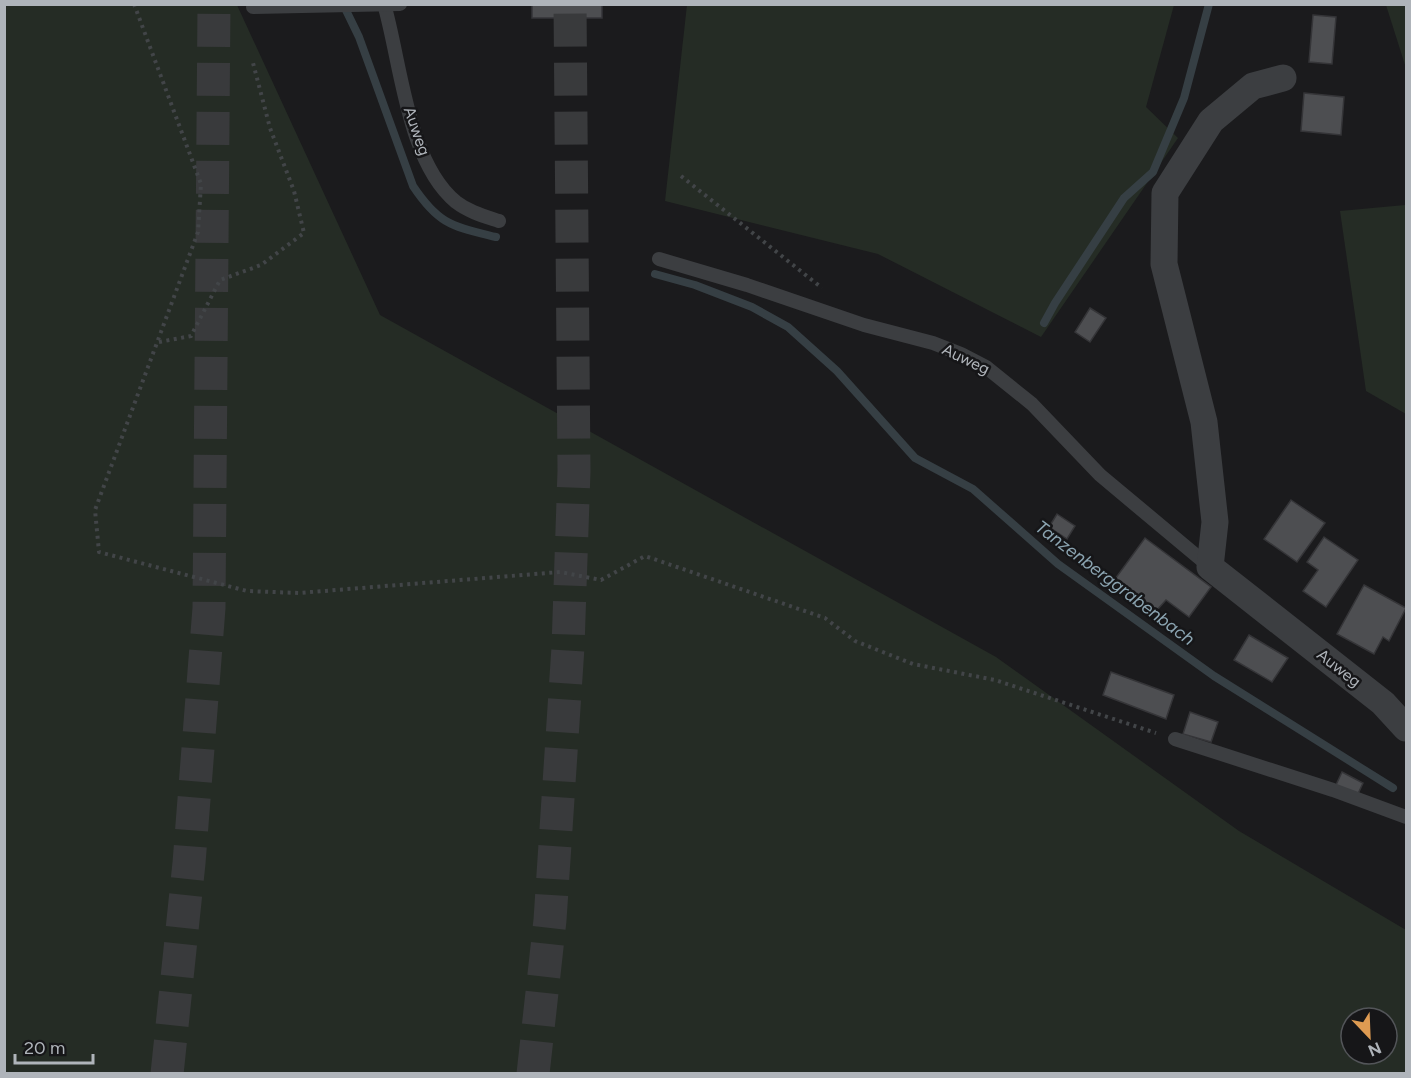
<svg xmlns="http://www.w3.org/2000/svg" width="1411" height="1078" viewBox="0 0 1411 1078" font-family="Figtree,sans-serif">
<style>
.green{fill:#252c25;fill-rule:evenodd}
.lines{fill:none;stroke-linecap:round;stroke-linejoin:round}
.stream{stroke:#363f44;stroke-width:8}
.building{fill:#4d4e51;stroke:#353538;stroke-width:1.5}
.highway-tunnel{stroke:#393a3c;stroke-width:33;stroke-dasharray:33 16;stroke-linecap:butt}
.path{stroke:#424548;stroke-width:4;stroke-dasharray:3 4.5;stroke-linecap:butt}
.lane{stroke:#3c3e41;stroke-width:14}
.street{stroke:#3c3e41;stroke-width:27}
.labels{text-anchor:middle;dominant-baseline:central;stroke-width:5;stroke-linejoin:round;paint-order:stroke}
.street-label{font-size:16px;fill:#afb4ba;stroke:#161618}
.water-label{font-size:18px;font-style:italic;fill:#8ba4b1;stroke:#161618}
</style>
<rect width="100%" height="100%" fill="#1b1b1d"/>
<g class="green">
<path d="M5,4L237,5L380,315L996,657L1239,831L1406,930V1073H5ZM1351,1018H1387V1054H1351Z"/>
<path d="M687,5H1174L1146,107L1178,138L1041,337L878,254L665,201Z"/>
<path d="M1386,5H1406V68Z"/>
<path d="M1406,194V414L1366,391L1340,211L1405,205Z"/>
</g>
<g class="lines">
<g class="stream">
<path d="M343,4L359,37L413,186C439,225 452,226 496,237"/>
<path d="M655,274L695,285L752,307L788,327L837,371L915,458L973,489L1058,564L1214,676L1393,788"/>
<path d="M1044,323L1055,303L1124,198L1153,172L1184,98L1209,4"/>
</g>
</g>
<g class="building">
<rect x="532" y="4" width="70" height="14"/>
<path d="M1313,15L1336,17L1332,64L1309,62Z"/>
<path d="M1304,93L1344,97L1341,135L1301,131Z"/>
<path d="M1090,308L1106,318L1090,342L1075,332Z"/>
<path d="M1291,500L1325,523L1297,562L1264,539Z"/>
<path d="M1057,514L1075,526L1067,539L1049,527Z"/>
<path d="M1324,537L1358,560L1326,607L1303,591L1318,570L1307,562Z"/>
<path d="M1145,538L1211,587L1189,617L1166,600L1157,610L1115,579Z"/>
<path d="M1364,585L1406,608L1389,641L1383,637L1374,654L1337,634Z"/>
<path d="M1249,635L1288,658L1272,682L1234,660Z"/>
<path d="M1111,672L1174,695L1166,719L1103,695Z"/>
<path d="M1190,712L1218,722L1211,742L1183,734Z"/>
<path d="M1342,772L1363,783L1357,796L1336,785Z"/>
</g>
<g class="lines">
<g class="highway-tunnel">
<path d="M167,1074L189,863L209,608L214,4"/>
<path d="M533,1074L550,920L568,647L574,471L570,4"/>
</g>
<g class="path">
<path d="M134,4L201,184L198,232L95,510L99,552L247,591L299,593L560,572L601,580L645,556L825,618L855,641L913,664L995,680L1156,733"/>
<path d="M681,176L822,288"/>
<path d="M159,342L191,336L220,280L261,265L304,233L294,191L270,128L252,59"/>
</g>
<g class="lane">
<path d="M384,4C401,62 407,162 456,202C469,212 484,216 499,221"/>
<path d="M253,7L400,4"/>
<path d="M659,259L747,285L864,325L933,343L961,354L986,367L1032,404L1100,475L1210,567"/>
<path d="M1175,739L1333,790L1406,817"/>
</g>
<path class="street" d="M1283,78L1253,86L1211,121L1165,193L1164,264L1204,422L1215,522L1210,567L1383,703L1406,728"/>
</g>
<g class="labels">
<g class="street-label">
<text transform="translate(417 131) rotate(71)">Auweg</text>
<text transform="translate(966 359) rotate(26)">Auweg</text>
<text transform="translate(1339 668) rotate(38)">Auweg</text>
</g>
<g class="water-label">
<text transform="translate(1115 583) rotate(37)">Tanzenberggrabenbach</text>
</g>
</g>
<rect width="1411" height="1078" fill="none" stroke="#afb4ba" stroke-width="12"/>
<g transform="translate(1369 1036) rotate(157)"><circle r="28" fill="#161618" stroke="#535559" stroke-width="1.5"/>
<path d="M0-4.5L10 22L0 15L-10 22Z" fill="#de9b52"/>
<text y="-9" font-size="16" font-weight="bold" text-anchor="middle" fill="#afb4ba">N</text>
</g>
<path d="M15 1054v9h78v-9" fill="none" stroke="#afb4ba" stroke-width="3"/>
<text x="24" y="1054" font-size="18" fill="#afb4ba" stroke="#161618" stroke-width="4.5" paint-order="stroke">20 m</text>
</svg>
